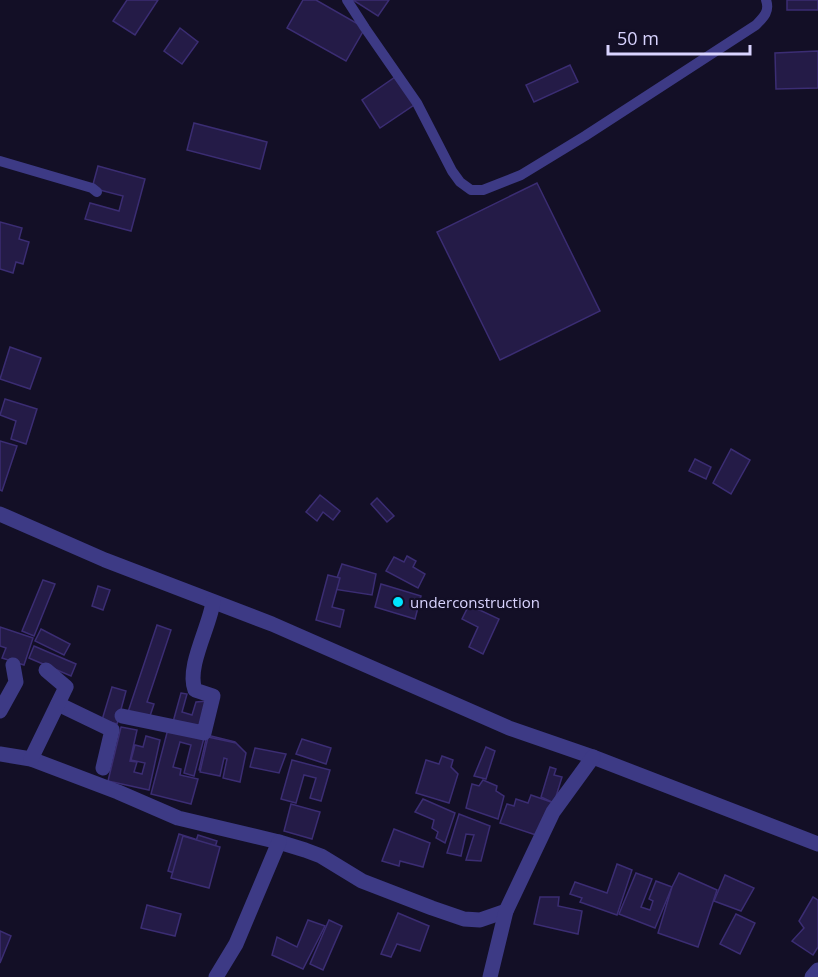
<svg xmlns="http://www.w3.org/2000/svg" width="818" height="977" viewBox="0 0 818 977" font-family="'Open Sans',sans-serif">
<style>
.building{fill:#241b47;stroke:#3b2d73;stroke-width:1.5}
.lines{fill:none;stroke-linecap:round;stroke-linejoin:round}
.lane{stroke:#3d3a85;stroke-width:10}
.street{stroke:#3d3a85;stroke-width:15}
.poi-dot{fill:#00e5ff;stroke:#130f26;stroke-width:2}
.labels{text-anchor:middle;dominant-baseline:central;stroke-width:4.5;stroke-linejoin:round;paint-order:stroke}
.poi-label{font-size:15px;fill:#d9d4ff;stroke:#130f26;text-anchor:start}
</style>
<rect width="100%" height="100%" fill="#130f26"/>
<g class="building">
<path d="M127,0H158L135,35L113,21Z"/>
<path d="M303,0H316L365,28L346,61L287,28Z"/>
<path d="M353,0H389L378,16Z"/>
<rect x="787" y="0" width="31" height="10"/>
<path d="M180,28L198,42L182,64L164,51Z"/>
<path d="M818,51V88L776,89L775,53Z"/>
<path d="M570,65L578,82L534,102L526,85Z"/>
<path d="M398,75L417,103L380,128L362,100Z"/>
<path d="M194,123L267,142L260,169L187,150Z"/>
<path d="M98,166L145,179L131,231L85,219L90,203L119,211L123,196L92,188Z"/>
<path d="M537,183L600,311L500,360L437,232Z"/>
<path d="M0,222L22,228L19,239L29,242L23,264L16,262L13,273L0,269Z"/>
<path d="M10,347L41,358L30,389L0,379Z"/>
<path d="M5,399L37,409L26,444L11,439L16,421L0,415Z"/>
<path d="M0,441L17,446L2,491L0,490Z"/>
<path d="M731,449L750,460L731,494L713,483Z"/>
<path d="M695,459L711,467L706,479L689,471Z"/>
<path d="M320,495L340,511L333,520L323,512L317,521L306,512Z"/>
<path d="M377,498L394,516L387,522L371,504Z"/>
<path d="M407,556L416,561L413,567L425,574L418,588L386,571L394,557L404,562Z"/>
<path d="M342,564L376,574L372,595L333,589Z"/>
<path d="M328,575L340,578L332,607L344,610L340,627L316,620Z"/>
<path d="M43,580L55,584L34,636L22,631Z"/>
<path d="M381,584L421,596L415,619L375,607Z"/>
<path d="M98,586L110,590L103,610L92,606Z"/>
<path d="M469,605L499,619L483,654L469,647L478,627L462,619Z"/>
<path d="M157,625L171,630L147,702L154,704L149,719L128,712Z"/>
<path d="M0,627L33,638L24,665L2,658L6,648L0,646Z"/>
<path d="M41,629L70,644L64,655L35,641Z"/>
<path d="M34,646L76,664L71,676L29,658Z"/>
<path d="M112,687L126,691L117,724L102,720Z"/>
<path d="M181,693L187,694L182,712L192,715L196,702L208,701L199,729L173,722Z"/>
<path d="M121,727L137,730L130,761L137,762L134,772L142,774L145,763L131,760L135,745L143,747L146,736L160,740L149,790L108,781Z"/>
<path d="M168,729L204,738L194,776L184,773L191,745L180,742L173,767L181,769L180,775L198,779L191,804L151,794Z"/>
<path d="M207,735L235,742L241,752L234,780L225,778L230,756L220,753L215,773L199,770Z"/>
<path d="M208,737L236,743L246,753L240,782L223,778L227,759L224,758L220,776L200,772Z"/>
<path d="M302,739L331,748L326,764L296,754Z"/>
<path d="M486,747L495,751L486,779L474,776Z"/>
<path d="M255,748L286,754L279,773L250,767Z"/>
<path d="M442,756L453,760L451,767L458,774L449,803L416,793L426,760L439,764Z"/>
<path d="M292,760L330,770L321,801L310,798L316,778L304,775L296,803L281,799Z"/>
<path d="M550,767L556,769L554,775L562,777L554,803L541,797Z"/>
<path d="M483,780L497,786L496,791L504,796L498,819L466,808L472,784L479,786Z"/>
<path d="M531,795L554,803L542,837L500,823L507,804L514,806L516,799L528,803Z"/>
<path d="M423,799L455,813L445,843L436,838L438,832L432,828L434,820L415,812Z"/>
<path d="M291,804L320,812L312,839L284,831Z"/>
<path d="M459,814L490,826L481,861L466,860L474,835L466,834L461,856L447,853Z"/>
<path d="M394,829L430,843L423,867L400,861L399,866L382,861Z"/>
<path d="M179,834L195,839L184,876L168,871Z"/>
<path d="M198,835L217,841L205,880L196,877L204,851L194,847Z"/>
<path d="M183,836L220,847L209,888L171,878Z"/>
<path d="M617,864L632,870L617,915L580,902L582,898L570,894L575,882L607,893Z"/>
<path d="M636,873L652,879L641,907L650,910L653,901L649,899L656,881L672,887L655,928L619,914Z"/>
<path d="M679,873L717,890L698,947L658,933L672,887Z"/>
<path d="M725,875L754,888L741,911L714,901Z"/>
<path d="M540,897H559L558,906L582,911L578,934L534,924Z"/>
<path d="M813,897L818,900V947L813,955L792,941L804,928L799,921Z"/>
<path d="M147,905L181,914L175,936L141,928Z"/>
<path d="M398,913L429,926L420,951L397,944L391,957L381,954Z"/>
<path d="M736,914L755,923L740,954L720,944Z"/>
<path d="M308,920L325,926L303,969L272,955L277,937L297,947Z"/>
<path d="M329,920L342,926L323,970L310,964Z"/>
<path d="M0,931L11,936L0,963Z"/>
</g>
<g class="lines">
<g class="lane">
<path d="M347,0L365,28L417,103L452,171L460,182L471,190H483L521,175L585,136L756,25C764,17 770,11 766,0"/>
<path d="M0,161L92,188L97,192"/>
</g>
<g class="street">
<path d="M0,514L105,560L272,624L509,728L593,757L818,844"/>
<path d="M58,704L112,730L103,768"/>
<path d="M0,711L16,682L13,665"/>
<path d="M122,716L204,733L213,696L195,690C186,667 210,626 213,602"/>
<path d="M0,754L31,759L118,792L178,818L279,842L305,850L321,856L362,881L432,908L464,919L480,920L506,911"/>
<path d="M31,759L66,687L46,670"/>
<path d="M216,977L236,944L279,842"/>
<path d="M490,977L506,911L553,812L593,757"/>
<path d="M812,977L818,970"/>
</g>
</g>
<circle class="poi-dot" cx="398" cy="602" r="6"/>
<g class="labels">
<g class="poi-label">
<text x="410" y="602">underconstruction</text>
</g>
</g>
<path d="M608 45v9h142v-9" fill="none" stroke="#d9d4ff" stroke-width="3"/>
<text x="617" y="45" font-size="18" fill="#d9d4ff" stroke="#130f26" stroke-width="4.5" paint-order="stroke">50 m</text>
</svg>
